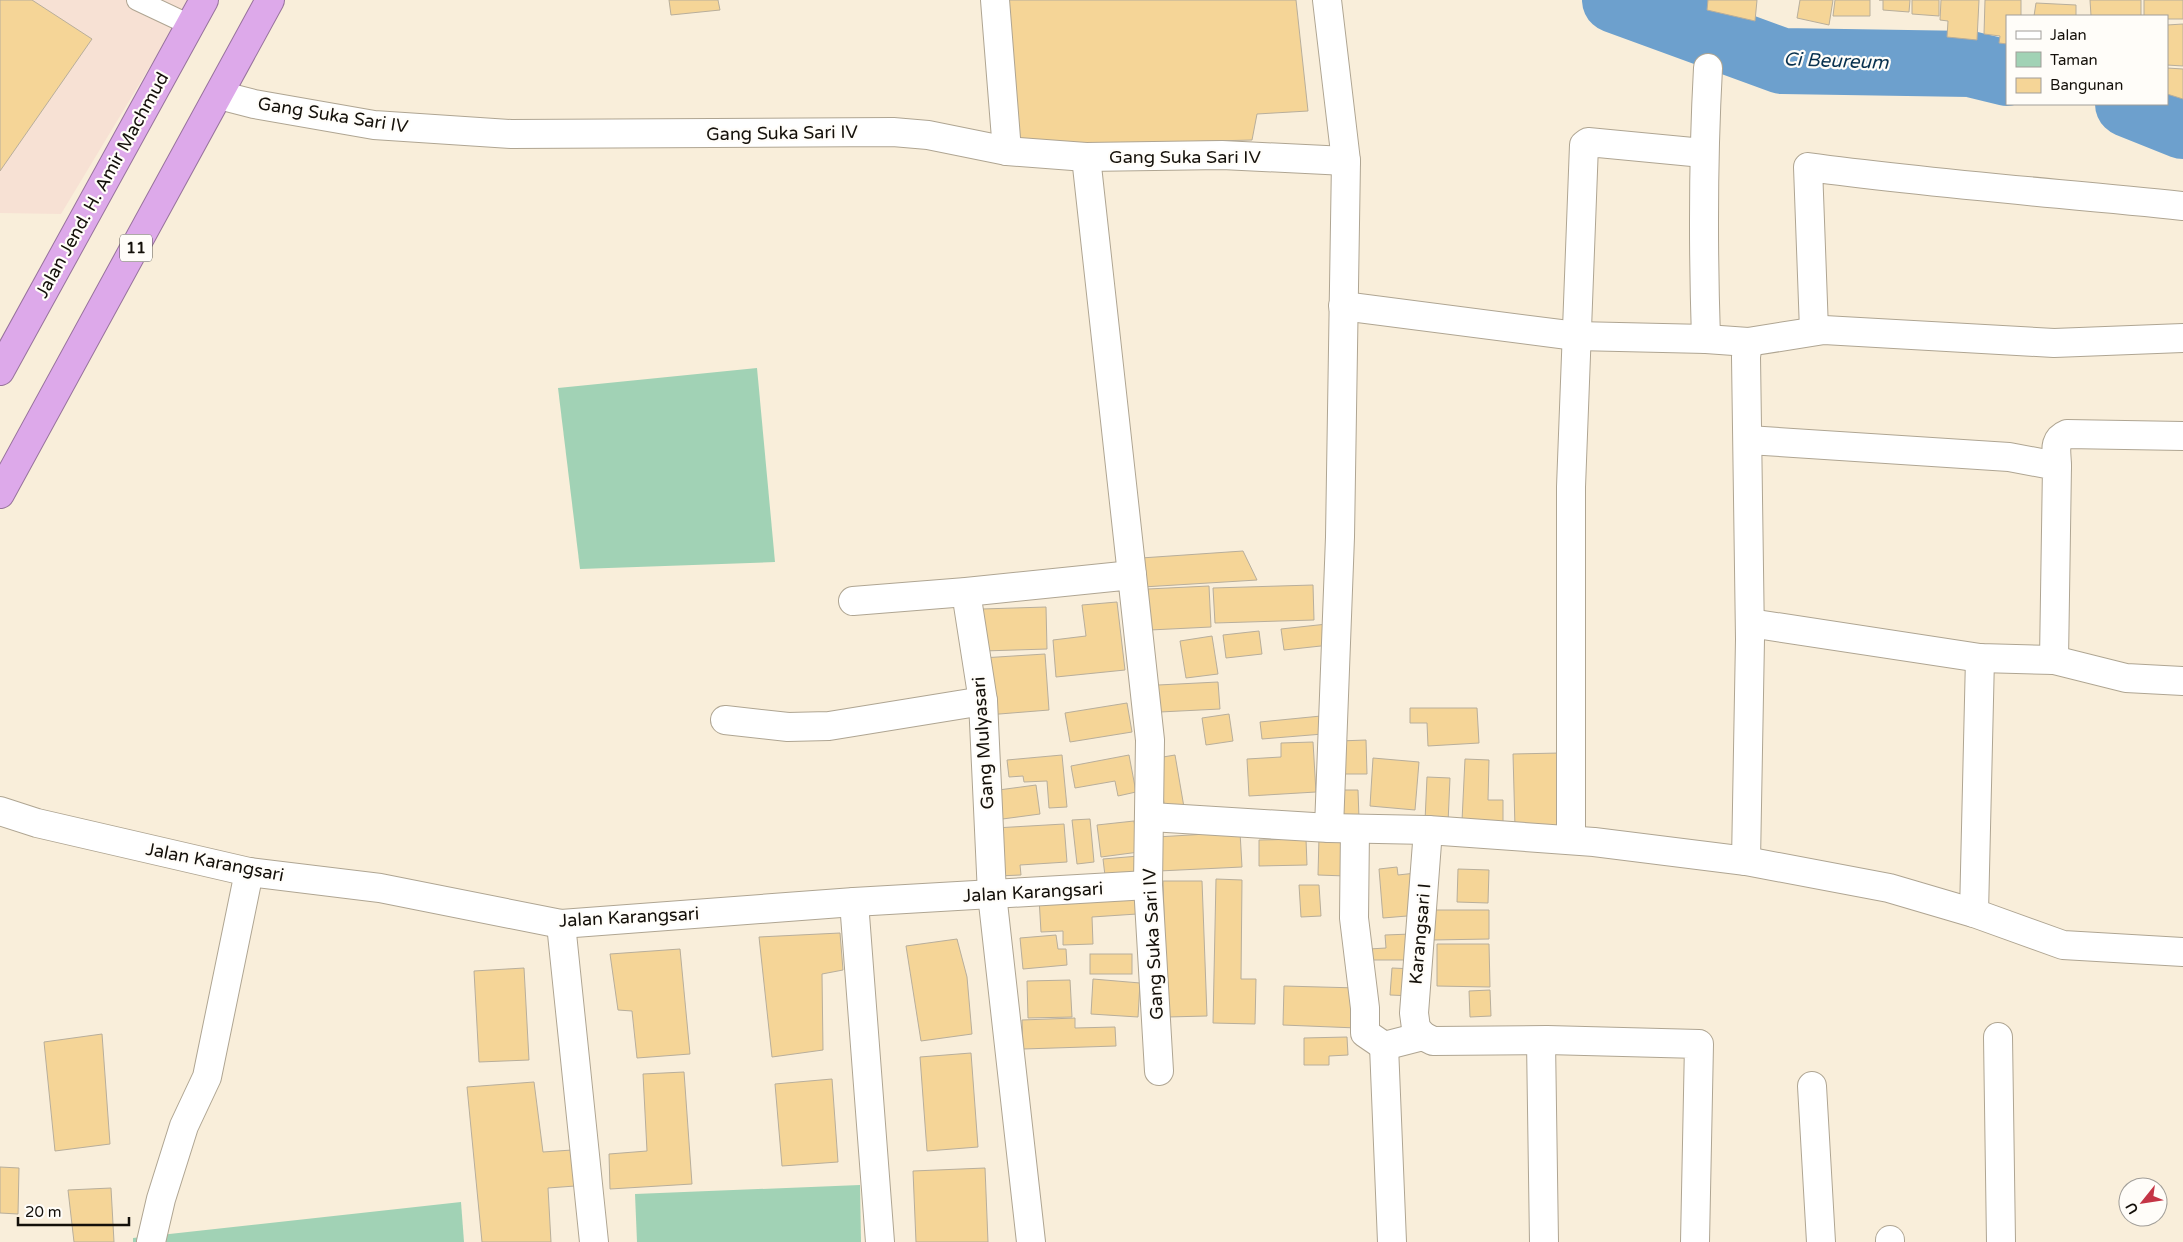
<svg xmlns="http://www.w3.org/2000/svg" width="2183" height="1242" viewBox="0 0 2183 1242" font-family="'Varela Round',sans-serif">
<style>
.industrial{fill:#f7e1d4}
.green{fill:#a1d2b5}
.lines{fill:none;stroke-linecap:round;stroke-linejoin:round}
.river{stroke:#6da0cd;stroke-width:66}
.building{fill:#f5d597;stroke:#b8ae9b}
.lane-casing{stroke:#afa592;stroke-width:22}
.street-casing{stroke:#afa592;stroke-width:30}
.highway-casing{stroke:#97739c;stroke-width:30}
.lane{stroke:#fff;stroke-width:20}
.street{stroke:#fff;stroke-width:28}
.highway{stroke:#dda9ea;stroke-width:28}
.labels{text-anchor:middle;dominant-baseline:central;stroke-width:4.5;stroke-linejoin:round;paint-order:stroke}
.shield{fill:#fffdf9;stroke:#5a5752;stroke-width:1}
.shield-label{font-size:16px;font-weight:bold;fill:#14100a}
.street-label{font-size:18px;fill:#14100a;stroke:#fffdf9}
.water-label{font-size:19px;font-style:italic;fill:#08314f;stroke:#fffdf9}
</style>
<rect width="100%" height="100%" fill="#f9eeda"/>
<path class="industrial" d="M0,0H190L61,214L0,213Z"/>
<g class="green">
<path d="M757,368L775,562L580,569L558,388Z"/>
<path d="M860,1185L861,1242H637L635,1194Z"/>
<path d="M461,1202L464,1242H133V1238Z"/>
</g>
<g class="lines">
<g class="river">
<path d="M1615,0L1782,61L1970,64L2007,73"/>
<path d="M2128,104L2183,126"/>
</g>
</g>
<g class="building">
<path d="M0,0H32L92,39L0,171Z"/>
<path d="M669,0H718L720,10L671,15Z"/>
<path d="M1003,0H1296L1308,111L1257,114L1252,140L1018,146Z"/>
<path d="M1708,0H1757L1755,21L1707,10Z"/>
<path d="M1800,0H1833L1829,25L1797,18Z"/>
<path d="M1835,0H1870V16H1833Z"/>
<path d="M1879,0H1910L1909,12L1883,10V0Z"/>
<path d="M1912,0H1939V16L1912,14Z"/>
<path d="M1941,0H1979L1977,40L1947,37L1948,21L1940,20Z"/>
<path d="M1985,0H2021V16H2007V44L1999,43L2000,36L1984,34Z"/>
<path d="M2090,0H2141V16H2091Z"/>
<path d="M2144,0H2183V19H2167V16H2144Z"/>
<path d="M2036,3L2076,5V16H2034Z"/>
<path d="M2183,24V66L2167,65V25Z"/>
<path d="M2167,68L2183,69V99L2167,94Z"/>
<path d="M1243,551L1257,580L1143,587L1141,558Z"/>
<path d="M1313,585L1314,620L1215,623L1213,588Z"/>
<path d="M1209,586L1211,627L1150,630L1148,589Z"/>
<path d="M1117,602L1125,670L1056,677L1053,640L1086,636L1082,605Z"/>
<path d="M1046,607L1047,649L983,651L982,609Z"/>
<path d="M1327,624L1330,645L1284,650L1281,629Z"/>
<path d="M1259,631L1262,654L1226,658L1223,635Z"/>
<path d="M1212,636L1218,674L1186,678L1180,641Z"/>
<path d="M1045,654L1049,710L987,715L982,658Z"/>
<path d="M1218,682L1220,709L1160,712L1158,685Z"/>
<path d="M1127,703L1132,732L1070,742L1065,713Z"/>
<path d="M1410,708H1477L1479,743L1428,746L1427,723H1410Z"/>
<path d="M1229,714L1233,741L1206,745L1202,718Z"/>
<path d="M1321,716L1323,734L1262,739L1260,722Z"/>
<path d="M1366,740L1367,774H1340L1339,741Z"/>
<path d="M1313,742L1316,792L1249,796L1247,759L1281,757V743Z"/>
<path d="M1560,753L1562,827L1515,828L1513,754Z"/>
<path d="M1062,755L1067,807L1049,808L1047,781L1024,782L1023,776L1009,777L1007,760Z"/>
<path d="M1129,755L1136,792L1118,796L1115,781L1075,788L1071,766Z"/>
<path d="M1175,755L1185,813L1166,816L1157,758Z"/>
<path d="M1373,758L1419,762L1415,810L1370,806Z"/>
<path d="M1465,759L1489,760L1488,800H1503V823L1462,821Z"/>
<path d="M1427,777L1450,778L1448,823L1425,821Z"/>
<path d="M1036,785L1040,814L995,820L991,791Z"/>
<path d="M1337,790H1358L1359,819H1338Z"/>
<path d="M1090,819L1094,862L1077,864L1072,820Z"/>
<path d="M1134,821L1139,852L1101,857L1097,825Z"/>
<path d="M1064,824L1067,862L1020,865L1021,875L997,876L995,828Z"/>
<path d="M1240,832L1242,867L1159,871L1157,837Z"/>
<path d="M1319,837L1347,838L1346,876L1318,875Z"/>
<path d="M1306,839L1307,865L1259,866V840Z"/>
<path d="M1139,856L1142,881L1106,884L1103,859Z"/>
<path d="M1397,867L1398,875L1416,873L1419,915L1383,918L1379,869Z"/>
<path d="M1458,869L1489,870L1488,903L1457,902Z"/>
<path d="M1216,879L1242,880L1241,979H1256L1255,1024L1213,1023Z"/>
<path d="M1163,881H1202L1207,1016L1167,1017Z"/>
<path d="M1299,885H1319L1321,916L1301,917Z"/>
<path d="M1136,892L1137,914L1092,917L1093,944L1063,945V931L1041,932L1039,898Z"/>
<path d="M1432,910H1489V939L1433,940Z"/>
<path d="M840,933L843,970L822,974L823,1050L772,1057L759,937Z"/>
<path d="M1411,934L1412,960H1370L1369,949L1386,948L1385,935Z"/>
<path d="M1056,935L1058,949H1066L1067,965L1023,969L1020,938Z"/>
<path d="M957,939L967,977L972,1034L921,1041L906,946Z"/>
<path d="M1437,944H1489L1490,987L1437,986Z"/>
<path d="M680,949L690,1054L637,1058L632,1011L618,1010L610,954Z"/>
<rect x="1090" y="954" width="42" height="20"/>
<path d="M524,968L529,1060L479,1062L474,971Z"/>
<path d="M1392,968L1414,969L1412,996L1390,995Z"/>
<path d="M1093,979L1140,983L1138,1017L1091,1014Z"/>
<path d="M1070,980L1072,1017L1028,1018L1027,981Z"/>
<path d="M1284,986L1358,988L1357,1028L1283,1025Z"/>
<path d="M1490,990L1491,1016L1470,1017L1469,991Z"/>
<path d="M1075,1018V1028L1115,1027L1116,1046L1023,1049L1022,1020Z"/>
<path d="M102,1034L110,1144L55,1151L44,1042Z"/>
<path d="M1347,1037L1348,1055L1329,1056V1065H1304V1038Z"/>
<path d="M971,1053L978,1147L927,1151L920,1057Z"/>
<path d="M684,1072L692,1184L610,1189L609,1154L647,1151L643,1074Z"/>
<path d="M832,1079L838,1162L782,1166L775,1084Z"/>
<path d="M534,1082L543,1152L572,1150L575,1186L548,1188L551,1242H482L467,1087Z"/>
<path d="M0,1167L19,1168L18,1214L0,1213Z"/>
<path d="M985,1168L988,1242H916L913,1171Z"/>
<path d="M111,1188L114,1242H74L68,1190Z"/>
</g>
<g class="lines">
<g class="lane-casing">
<path id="lane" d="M137,0L190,25"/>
</g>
<g class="street-casing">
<g id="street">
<path d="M995,0L1007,151"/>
<path d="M1327,0L1346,161L1340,537L1329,828"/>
<path d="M219,95L254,104L374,125L511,134L893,132L928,135L1007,151L1086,157L1222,155L1346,161"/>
<path d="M1086,157L1132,575"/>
<path d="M1343,306L1576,336L1706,339L1748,342L1824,330L2054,343L2183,338"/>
<path d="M1814,330L1808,167C1933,184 2058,193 2183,206"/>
<path d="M1706,339C1703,248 1703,159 1708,68"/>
<path d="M1748,440L2009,457L2057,466L2054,660"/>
<path d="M2057,466C2057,453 2052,440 2067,434L2183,436"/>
<path d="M966,592L983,701L992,894L1031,1242"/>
<path d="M853,601L966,592L1132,575L1150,740L1148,885L1159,1071"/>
<path d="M1750,623L1980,658L2054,660L2126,678L2183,681"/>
<path d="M725,720L788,727L829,726L983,701"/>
<path d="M0,811L37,823L249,872L380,888L561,924L854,902L1148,885"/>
<path d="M1151,817L1329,828L1428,830L1594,842L1746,861L1889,888L1974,913L2063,945L2183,952"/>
<path d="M1355,829L1354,918L1365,1008V1033L1384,1046L1423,1036L1433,1041L1547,1040L1699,1044L1695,1242"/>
<path d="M1571,840V487L1584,145L1588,142L1703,153"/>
<path d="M1746,861L1750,639L1746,357L1748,342"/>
<path d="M854,902L880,1242"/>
<path d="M1974,913L1980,658"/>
<path d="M561,924L594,1242"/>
<path d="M1423,1036L1416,1028L1414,1013L1428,830"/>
<path d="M1998,1037L2001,1242"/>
<path d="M1541,1041L1544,1242"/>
<path d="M1384,1046L1392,1242"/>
<path d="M1812,1086L1821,1242"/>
<path d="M1890,1240V1242"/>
<path d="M151,1242L161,1199L184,1126L207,1077L249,872"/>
</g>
</g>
<g class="highway-casing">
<g id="highway">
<path d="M0,371L204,0"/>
<path d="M0,494L270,0"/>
</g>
</g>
<use href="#lane" class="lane"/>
<use href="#street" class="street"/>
<use href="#highway" class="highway"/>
</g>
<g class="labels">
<rect class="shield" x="120" y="234.5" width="32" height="27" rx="4"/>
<g class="shield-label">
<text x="136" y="248">11</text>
</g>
<g class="street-label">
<text transform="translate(333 115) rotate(9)">Gang Suka Sari IV</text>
<text transform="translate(782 133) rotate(-1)">Gang Suka Sari IV</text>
<text x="1185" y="157">Gang Suka Sari IV</text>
<text transform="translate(102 185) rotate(-61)">Jalan Jend. H. Amir Machmud</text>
<text transform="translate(983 743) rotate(-94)">Gang Mulyasari</text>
<text transform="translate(215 862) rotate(11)">Jalan Karangsari</text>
<text transform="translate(1033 892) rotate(-3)">Jalan Karangsari</text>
<text transform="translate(629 917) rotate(-3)">Jalan Karangsari</text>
<text transform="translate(1420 934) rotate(-85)">Karangsari I</text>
<text transform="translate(1153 944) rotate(-93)">Gang Suka Sari IV</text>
</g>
<g class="water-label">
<text transform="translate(1836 61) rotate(2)">Ci Beureum</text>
</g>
</g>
<rect x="2006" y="15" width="162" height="90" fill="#fffdf9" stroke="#a19e99"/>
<rect x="2016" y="31" width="25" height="8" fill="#ffffff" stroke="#a19e99"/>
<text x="2050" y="40" font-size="15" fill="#14100a">Jalan</text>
<rect x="2016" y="52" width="25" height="15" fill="#a1d2b5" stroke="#a19e99"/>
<text x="2050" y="65" font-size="15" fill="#14100a">Taman</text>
<rect x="2016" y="78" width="25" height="15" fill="#f5d597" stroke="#a19e99"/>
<text x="2050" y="90" font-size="15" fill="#14100a">Bangunan</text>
<g transform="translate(2143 1202) rotate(240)"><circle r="24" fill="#fffdf9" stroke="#a19e99"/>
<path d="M0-4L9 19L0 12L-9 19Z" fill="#c43445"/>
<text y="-8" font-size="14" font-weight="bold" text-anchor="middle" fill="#14100a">U</text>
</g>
<path d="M18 1217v8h111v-8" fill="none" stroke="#14100a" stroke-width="2.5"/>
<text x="25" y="1217" font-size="15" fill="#14100a" stroke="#fffdf9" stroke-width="4" paint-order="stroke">20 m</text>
</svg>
